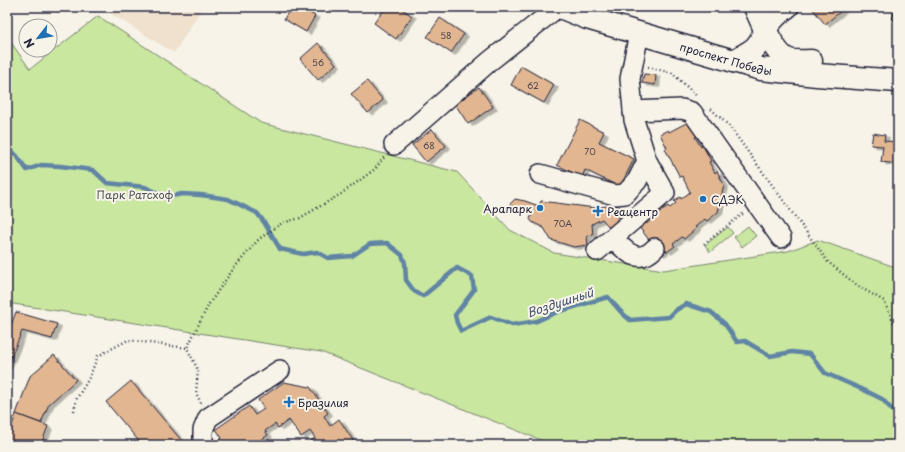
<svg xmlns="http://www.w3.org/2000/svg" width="905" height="452" viewBox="0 0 905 452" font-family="'Playpen Sans',sans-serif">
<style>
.built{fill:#f0e1ce}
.green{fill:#c9e79f;stroke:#76846d}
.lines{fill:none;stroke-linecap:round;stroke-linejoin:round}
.stream{stroke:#6184a4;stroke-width:4.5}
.building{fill:#e1b691;stroke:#22223b;filter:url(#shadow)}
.minor-casing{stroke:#22223b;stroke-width:22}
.major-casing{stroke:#22223b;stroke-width:25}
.path{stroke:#22223b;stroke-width:2.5;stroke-dasharray:1 3;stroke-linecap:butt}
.minor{stroke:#f7f3e8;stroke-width:19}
.major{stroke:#f7f3e8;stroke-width:22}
.poi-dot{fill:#1f6fb2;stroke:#f7f3e8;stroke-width:1.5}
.labels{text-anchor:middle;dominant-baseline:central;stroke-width:4;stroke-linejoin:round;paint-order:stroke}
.number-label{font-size:9px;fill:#524750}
.street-label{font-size:11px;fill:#22223b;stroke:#f7f3e8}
.park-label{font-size:11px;fill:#4c5354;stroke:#f7f3e8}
.poi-label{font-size:11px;fill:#22223b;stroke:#f7f3e8;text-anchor:start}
.water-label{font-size:12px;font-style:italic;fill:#425370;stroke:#f7f3e8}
</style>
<defs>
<filter id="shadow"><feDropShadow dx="4.5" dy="2.5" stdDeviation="0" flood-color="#0004"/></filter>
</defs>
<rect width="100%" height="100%" fill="#f7f3e8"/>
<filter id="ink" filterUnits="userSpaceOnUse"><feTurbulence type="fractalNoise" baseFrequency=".025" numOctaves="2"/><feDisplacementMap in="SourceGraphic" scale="8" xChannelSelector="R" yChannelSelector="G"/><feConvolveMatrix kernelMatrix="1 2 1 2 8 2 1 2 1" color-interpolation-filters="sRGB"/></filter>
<g filter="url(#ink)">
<path class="built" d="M100,7H203L174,53Z"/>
<g class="green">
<path d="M98,16L261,123L457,172L510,230L554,253L664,270L788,251L818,240L898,268V445H553L321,352L7,303V37L30,69Z"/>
<path d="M748,226L756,236L742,247L734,237Z"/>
<path d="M728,227L733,233L710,252L705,245Z"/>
</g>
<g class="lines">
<path class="stream" d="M7,147L17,156L27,170L41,165L60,166L93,170L107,183L145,187L167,197L182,194L201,195L228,199L257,213L264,222L280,249L303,254L317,252L328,258L352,256L370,244L387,243L402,255L405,263L406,280L414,291L423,296L457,268L472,276L474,290L455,315L457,323L461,331L491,317L512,325L537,321L557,312L608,297L621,312L630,320L669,317L676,310L686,304L711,312L725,324L737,342L745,341L770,356L792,352L810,354L825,373L866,391L882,399L895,413L898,414"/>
</g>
<g class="building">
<path d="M291,7H300L315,16L306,32L284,19Z"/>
<path d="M386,7H399L412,16L396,39L374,23Z"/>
<path d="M811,7H846L825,24Z"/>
<path d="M895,7H898V21L892,20Z"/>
<path d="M440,18L464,34L451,53L427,37Z"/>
<path d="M318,43L336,64L318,80L300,59Z"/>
<path d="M521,66L554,85L544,103L511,85Z"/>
<path d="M644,74L656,75L655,85L642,83Z"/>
<path d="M367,81L383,100L368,113L351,94Z"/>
<path d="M479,87L493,107L468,124L455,104Z"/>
<path d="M580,120L604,132L599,142L634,159L620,187L585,170L582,177L557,165Z"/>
<path d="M690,121L698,136L695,137L701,147L703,146L711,161L709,162L715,173L717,171L724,185L718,212L707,221L705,219L695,227L697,228L684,239L682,237L673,244L675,246L667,252L666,250L660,254L639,227L644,222L646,224L668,206L670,208L676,203L674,201L680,197L681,199L690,192L682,176L680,177L665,149L667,148L660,134L668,130L669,132Z"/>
<path d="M432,129L446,146L426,162L412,145Z"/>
<path d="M873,133L885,135L884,141L898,142V164L881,162L883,146L871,145Z"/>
<path d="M515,199L525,201L539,206L541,201L595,208L613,205L622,208L615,224L609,227L602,219L592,224L593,235L587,236L588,245L574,247L551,240L544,228L532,222L530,219L532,214L509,205Z"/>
<path d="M16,312L57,324L52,339L22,331L7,367V335Z"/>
<path d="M54,355L76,380L49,404L41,423L16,414L30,376Z"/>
<path d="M131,381L182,441L177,445H142L106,402Z"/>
<path d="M284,382L310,387L328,413L324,416L330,426L339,419L356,445H311L309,442L315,438L310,431L301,437L289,420L278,428L275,424L265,431L268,435L253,445H217L216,442L222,438L216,429L249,406L255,415L264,409L258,400Z"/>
<path d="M16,414L48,426L41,445H7V439Z"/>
</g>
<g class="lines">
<g class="minor-casing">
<g id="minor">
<path d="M766,29L777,17L789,7"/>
<path d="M633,111L682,109L692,112L781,238"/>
<path d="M394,145L490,61L558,7"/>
<path d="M540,174L615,195L625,194L637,181L647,161L634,120L630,79L639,33"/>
<path d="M613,238C625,251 638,266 655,248"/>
<path d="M597,251L665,193L647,161"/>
<path d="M203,445V430L208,418L280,370"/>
</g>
</g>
<g class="major-casing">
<g id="major">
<path id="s1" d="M560,7L587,18L761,69L817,75L898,81"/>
<path d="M755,7C761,20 774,55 789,60C795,62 804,61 811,61"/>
<path d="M733,61C752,51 758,50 766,29"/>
</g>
</g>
<g class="path">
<path d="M648,67L672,73L697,96"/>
<path d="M711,109L730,127L828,262L858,286L884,301L898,332"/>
<path d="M704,244L744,213"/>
<path d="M201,403L196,393L198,370L187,348L209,304L234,268L259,239L282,223L300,218L341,194L375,169L385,156"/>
<path d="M74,411L77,398L88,380L98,356L128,340L187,348"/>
</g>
<use href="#minor" class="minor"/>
<use href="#major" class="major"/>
</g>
</g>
<g class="poi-dot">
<circle cx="703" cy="199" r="4"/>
<circle cx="540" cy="208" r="4"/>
<path d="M596 205h4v4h4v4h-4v4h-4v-4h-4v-4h4z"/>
<path d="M287 396h4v4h4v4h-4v4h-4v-4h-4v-4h4z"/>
</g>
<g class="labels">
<g class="number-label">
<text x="446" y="35">58</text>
<text x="318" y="62">56</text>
<text x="533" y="85">62</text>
<text x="429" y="145">68</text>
<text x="590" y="151">70</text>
<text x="563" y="223">70А</text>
</g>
<g class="street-label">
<text stroke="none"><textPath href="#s1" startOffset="174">проспект Победы</textPath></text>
</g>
<g class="park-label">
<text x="135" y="194">Парк Ратсхоф</text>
</g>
<g class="poi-label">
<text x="711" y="199">СДЭК</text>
<text x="532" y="208" text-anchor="end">Арапарк</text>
<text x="607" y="211">Реацентр</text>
<text x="298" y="402">Бразилия</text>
</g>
<g class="water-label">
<text transform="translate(560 302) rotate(-18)">Воздушный</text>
</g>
</g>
<rect width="905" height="452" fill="none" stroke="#f7f3e8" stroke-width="24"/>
<rect x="12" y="12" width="881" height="428" fill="none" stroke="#22223b" stroke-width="1.5" filter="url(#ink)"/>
<g transform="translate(38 38) rotate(239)"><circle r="19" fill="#f7f3e8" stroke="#a29fa3"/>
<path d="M0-3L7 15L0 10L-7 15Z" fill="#1f6fb2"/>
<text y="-6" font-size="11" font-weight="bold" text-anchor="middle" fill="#22223b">N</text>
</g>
</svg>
